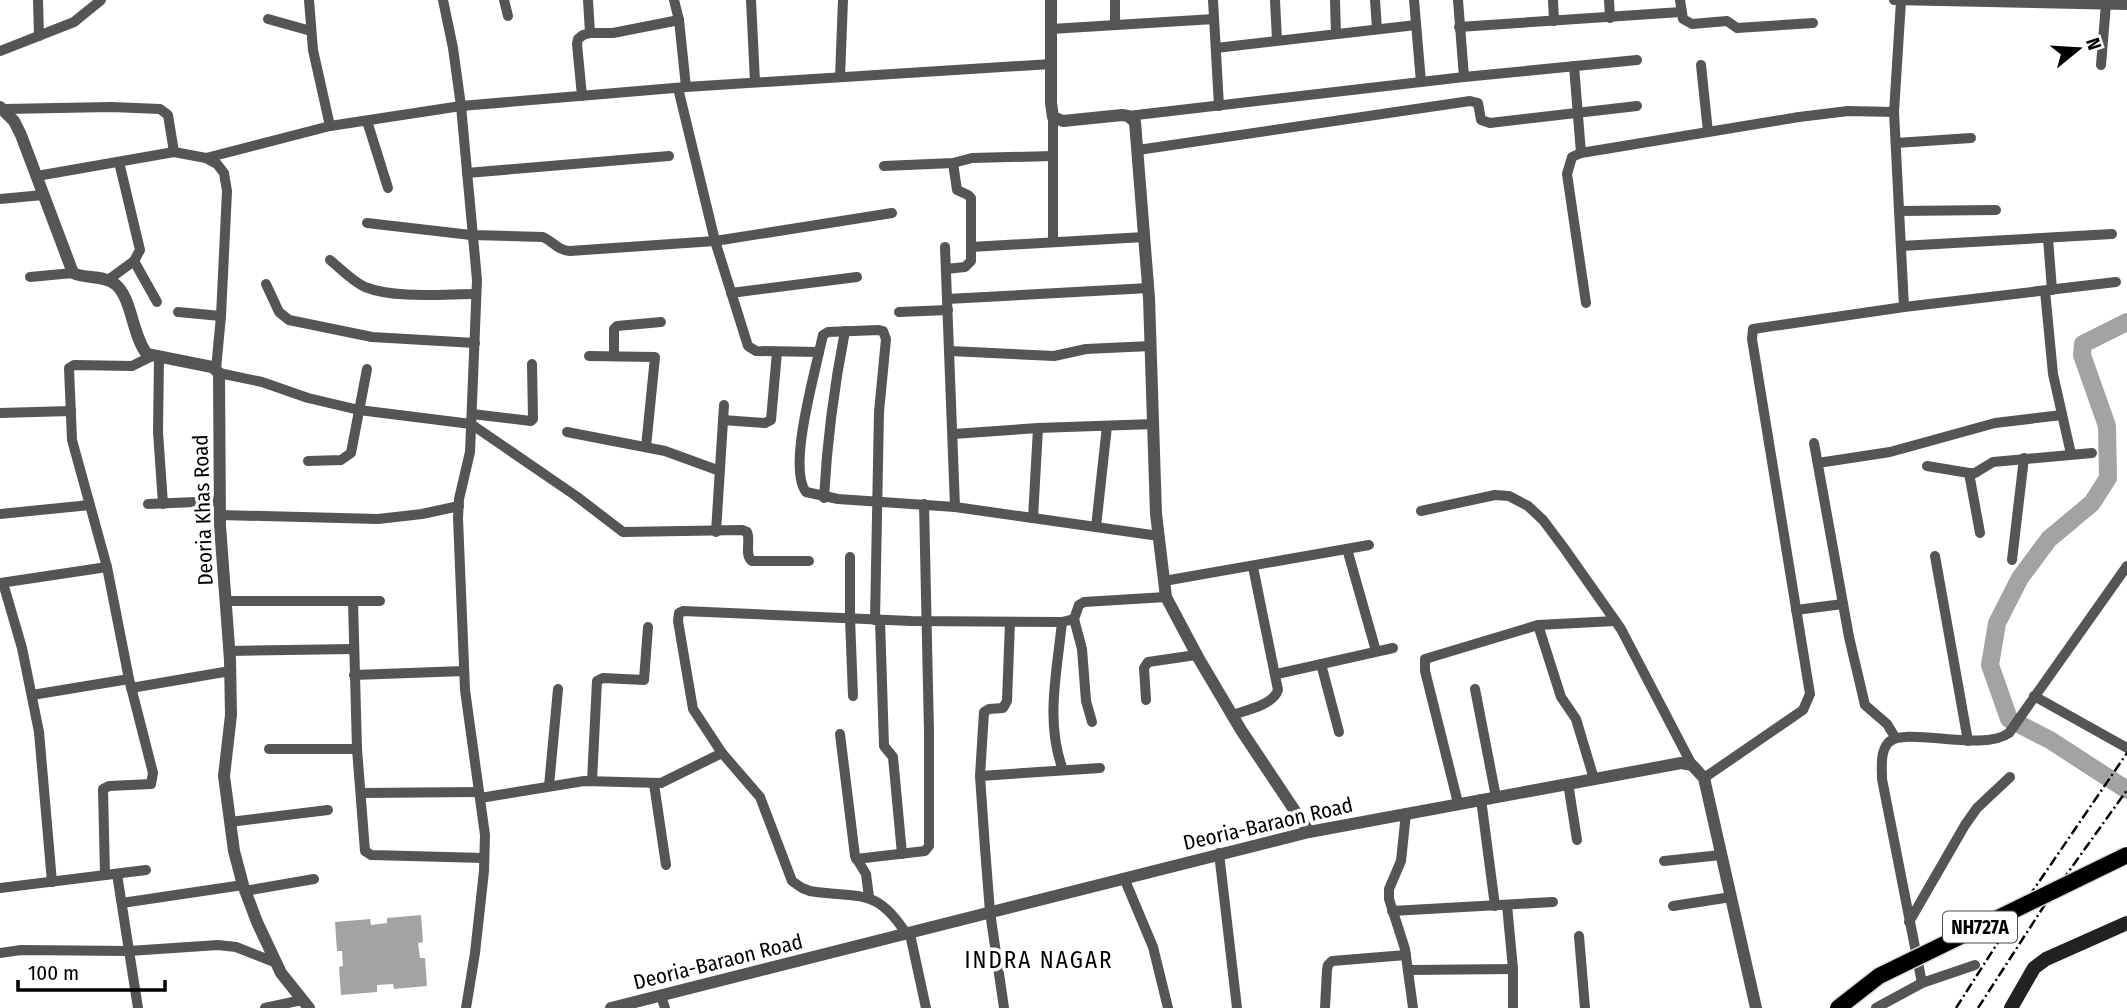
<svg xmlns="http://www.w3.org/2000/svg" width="2127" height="1008" viewBox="0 0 2127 1008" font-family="'Fira Sans Condensed',sans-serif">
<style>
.water{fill:#a3a3a3}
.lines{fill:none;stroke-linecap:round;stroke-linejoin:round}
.river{stroke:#a3a3a3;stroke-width:18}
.minor{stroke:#555;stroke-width:10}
.tertiary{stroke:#555;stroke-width:12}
.secondary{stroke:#222;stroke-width:14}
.rail{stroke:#000;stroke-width:2.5;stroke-dasharray:10 3.5 2 3.5;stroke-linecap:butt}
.trunk-bridge-casing{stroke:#dbdbdb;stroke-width:19;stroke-linecap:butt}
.trunk-bridge{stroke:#000;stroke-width:16}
.labels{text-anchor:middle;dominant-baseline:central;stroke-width:7;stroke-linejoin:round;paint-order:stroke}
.shield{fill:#fff;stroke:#4c4c4c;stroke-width:2}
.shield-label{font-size:19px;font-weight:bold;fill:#000}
.street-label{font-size:21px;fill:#000;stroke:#fff}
.neighbourhood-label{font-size:23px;letter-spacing:2px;fill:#000;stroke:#fff}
</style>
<rect width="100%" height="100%" fill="#fff"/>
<path class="water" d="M421,915L423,942L418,943L420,958H425L427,986L394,989L393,984L377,985V992L341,995L339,967L343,966L342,951H337L335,922L370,919L371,925L387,923V918Z"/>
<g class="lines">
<path class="river" d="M2127,322L2083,344L2082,355L2107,426L2108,478L2092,503L2049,539L2020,578L1997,623L1990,665L2009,719L2050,740L2127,790"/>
<g class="minor">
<path d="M38,0L39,36"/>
<path d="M309,0L313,50L330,126"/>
<path d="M443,0L453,48L461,106L477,280L470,452L459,499L458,518L465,690L485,835L484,871L475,953L466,1008"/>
<path d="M504,0L508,16"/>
<path d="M588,0L590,33"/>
<path d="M674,0L679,20L686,87"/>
<path d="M751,0L755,82"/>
<path d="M1115,0V25"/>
<path d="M1213,0L1219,106"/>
<path d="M1275,0L1277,40"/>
<path d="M1335,0L1336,34"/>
<path d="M1375,0L1377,29"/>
<path d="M1414,0L1421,82"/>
<path d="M1458,0L1464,77"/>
<path d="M1553,0L1554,21"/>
<path d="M1609,0L1610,18"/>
<path d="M1680,0L1683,19L1692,24L1727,21L1737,28L1813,23"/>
<path d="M1894,0L2127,5"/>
<path d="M268,19L311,31"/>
<path d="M1459,27L1681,12"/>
<path d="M1051,29L1214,19"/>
<path d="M1216,48L1416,25"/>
<path d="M0,51L74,22L101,0"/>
<path d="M1701,65L1708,132"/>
<path d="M2101,65L2106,4"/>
<path d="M1574,66L1581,153"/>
<path d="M840,77L843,0"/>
<path d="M678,88L715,241L748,346L756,351L819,352C813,381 788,469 806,492L838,499L955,507L1159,536"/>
<path d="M582,96L577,44L578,39L583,35L590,33H613L679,20"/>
<path d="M4,109L111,107L160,109L168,115L174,152"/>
<path d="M1894,112L1901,1"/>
<path d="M1128,116L1464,77L1637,60"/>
<path d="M1053,117V241"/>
<path d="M367,121L388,188"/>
<path d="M1896,143L1971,138"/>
<path d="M1138,150L1470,101L1478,103L1481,120L1490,123L1637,106"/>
<path d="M206,158L330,126L461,106L686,87L1051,64"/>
<path d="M884,166L953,163L972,158L1053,156"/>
<path d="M467,173L669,156"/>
<path d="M37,176L174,152L206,158L217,164L224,173L227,191L221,316L216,369"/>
<path d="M0,199L43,195"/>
<path d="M1899,211L1996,210"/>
<path d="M367,223L471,235L543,237C554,242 557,250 570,251L715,241L892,213"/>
<path d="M2048,238L2052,290"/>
<path d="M1901,246L2112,234"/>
<path d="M945,247L955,507"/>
<path d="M971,247L1144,237"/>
<path d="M330,260C341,269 352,281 365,287C395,299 444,294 476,294"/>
<path d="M134,261L157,302"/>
<path d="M946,269L965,267L971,261V198L968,195L957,190L953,163"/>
<path d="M30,277L73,273"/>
<path d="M108,280L134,261L140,250L119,162"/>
<path d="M266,284L279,312L289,320L372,337L475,343"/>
<path d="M2045,291L2053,374L2071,454"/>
<path d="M731,293L857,277"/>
<path d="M947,299L1149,288"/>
<path d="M1586,303L1567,174L1572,157L1581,153L1799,117L1848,111L1894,112L1904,307"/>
<path d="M178,312L221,316"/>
<path d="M899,312L948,310"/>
<path d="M950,351L1054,356L1086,349L1151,346"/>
<path d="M819,352L823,335L828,332L879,330L883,331L886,339L879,412L875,620"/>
<path d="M589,356L655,357L646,447"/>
<path d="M614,356V329L617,326L661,322"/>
<path d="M159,358L158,432L163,504"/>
<path d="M219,373L262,382L308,398L359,410L471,424L576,496L623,532L742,530L747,532C751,541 744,555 752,561H809"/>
<path d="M0,413L71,411"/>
<path d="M472,414L531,421L533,419L532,364"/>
<path d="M723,420L765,423L771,420L777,352"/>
<path d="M567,432L665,451L720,471"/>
<path d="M953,434L1038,428L1154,424"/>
<path d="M1814,443L1849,637L1865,705L1887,724L1895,737"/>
<path d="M308,461L341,460L351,453L367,369"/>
<path d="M1818,463L1890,452L1995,423L2062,415"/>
<path d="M1927,466L1969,473H1975L1993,462L2092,453"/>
<path d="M1969,473L1980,533"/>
<path d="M824,498C827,441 834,387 845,331"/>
<path d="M148,504L220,501"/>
<path d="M1421,511L1495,495L1509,496L1528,506L1543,520L1564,548L1621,629L1692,765"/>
<path d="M0,514L90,505"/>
<path d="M220,515L378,519L422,514L459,506"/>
<path d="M1033,518L1038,428"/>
<path d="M1096,527L1107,426"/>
<path d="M716,532L724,405"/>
<path d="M1347,549L1376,651"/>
<path d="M1935,556L1968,741"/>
<path d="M850,557V618L853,696"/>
<path d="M2012,560L2024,458"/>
<path d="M1164,581L1369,545"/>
<path d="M0,583L107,567"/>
<path d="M3,583L22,648L39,732L52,882"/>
<path d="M226,601H380"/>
<path d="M353,601L357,749L365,851L371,855L484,858"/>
<path d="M1796,610L1843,604"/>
<path d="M1074,619L1082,649L1086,701L1092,722"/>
<path d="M880,620L884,746L893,757L902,854"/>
<path d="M1062,622C1057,672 1045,722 1063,770"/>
<path d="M1538,625L1561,697L1576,719L1594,779"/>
<path d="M229,651L353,649"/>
<path d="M1321,664L1339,732"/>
<path d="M1277,674L1393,648"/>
<path d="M354,675L464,671"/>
<path d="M131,688L230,671"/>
<path d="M1475,689L1496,797"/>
<path d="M32,695L129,679"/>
<path d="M2034,696L2127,748"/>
<path d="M1146,700L1144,668L1148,662L1196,655"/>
<path d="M1232,715C1247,710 1273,705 1278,690L1253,567"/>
<path d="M840,734L855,856L866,874L869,897"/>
<path d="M269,749H357"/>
<path d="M980,776L1100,768"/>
<path d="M1704,778L1803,710L1810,694L1752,339L1753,329L1904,307L2116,282"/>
<path d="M592,781L597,681L603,678L644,680L648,627"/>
<path d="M1568,783L1577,840"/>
<path d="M654,784L666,865"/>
<path d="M549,786L558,689"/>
<path d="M361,793L479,792"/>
<path d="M480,798L584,781L661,783L722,753"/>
<path d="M1481,799L1495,906"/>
<path d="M1458,803L1425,671V659L1538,625L1615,621"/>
<path d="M1406,813L1401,861L1389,889V899L1405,949L1413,1008"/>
<path d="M230,822L328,810"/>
<path d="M1219,853L1237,1008"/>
<path d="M856,859L925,851L929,846V732L924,504"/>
<path d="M1664,861L1721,855"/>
<path d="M117,874L138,1008"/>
<path d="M105,875L103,789L109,786L151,784L153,773L129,679L107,567L72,440L69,368L74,365L132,366L152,356"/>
<path d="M1124,878L1153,947L1168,1008"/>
<path d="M0,888L146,870"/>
<path d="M245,891L314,879"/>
<path d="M122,903L243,885"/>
<path d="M1507,905L1513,969V1008"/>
<path d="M1673,906L1731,897"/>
<path d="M1392,911L1553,902"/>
<path d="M1909,922L1965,825L1977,808L2010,777"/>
<path d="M910,934L926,1008"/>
<path d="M907,935C876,886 860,899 810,891L802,888L792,881L760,797L722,753L693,709L678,621L679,613L683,611L911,621L1062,622L1074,619L1079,605L1084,602L1166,597"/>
<path d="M1579,936L1585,1008"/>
<path d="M0,953L21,950L129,951L218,945L236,947L277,963"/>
<path d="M1408,970L1513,969"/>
<path d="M1922,983L1882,779C1882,768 1880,752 1888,743C1903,725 1981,753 2009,733L2127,566"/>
<path d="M661,996L665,1008"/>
<path d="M265,1008L302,1000"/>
<path d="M1004,1008L990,912L985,848L980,776L984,712L989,709L1003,708L1007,701L1010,622"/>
<path d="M1325,1008L1327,970L1328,965L1332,961L1406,955"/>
<path d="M1876,1008L1922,983L1975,965"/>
</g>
<g class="tertiary">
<path d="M1051,0V103L1053,117L1063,121L1122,115L1128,116L1135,122L1149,298L1156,514L1166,597L1199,659L1241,730L1309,832"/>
<path d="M0,107L14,121L21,135L73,273C85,279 104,275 115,284C132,297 132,336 147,354L212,367L219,373L220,526L230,660L231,715L224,776L234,851L243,885L257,922L281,973L309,1008"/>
<path d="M611,1008L1309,832L1681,763L1692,765L1704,778L1756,1008"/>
</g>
<path class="secondary" d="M2011,1008L2034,968L2046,959L2127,923"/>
<g class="rail">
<path d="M1956,1008L2004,933L2127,753"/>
<path d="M1978,1008L2044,906L2127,790"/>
</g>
<g class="trunk-bridge-casing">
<path id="trunk-bridge" d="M1838,1008L1879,976L2127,855"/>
</g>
<use href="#trunk-bridge" class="trunk-bridge"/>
</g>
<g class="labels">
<rect class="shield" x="1943" y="911.5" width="74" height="31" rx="5"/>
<g class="shield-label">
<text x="1980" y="927">NH727A</text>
</g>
<g class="street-label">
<text transform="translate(203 510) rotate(-92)">Deoria Khas Road</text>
<text transform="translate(1268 824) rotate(-13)">Deoria-Baraon Road</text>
<text transform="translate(718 962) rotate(-14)">Deoria-Baraon Road</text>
</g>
<g class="neighbourhood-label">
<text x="1039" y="960">INDRA NAGAR</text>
</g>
</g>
<g transform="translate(2078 49) rotate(72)" stroke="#ffffff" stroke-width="5" paint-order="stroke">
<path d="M0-5L12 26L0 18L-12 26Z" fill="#000000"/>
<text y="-10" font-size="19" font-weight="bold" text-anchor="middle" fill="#000000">N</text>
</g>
<path d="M18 980v10h147v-10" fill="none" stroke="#000000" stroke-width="3.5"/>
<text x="28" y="980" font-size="21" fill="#000000" stroke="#ffffff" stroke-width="5" paint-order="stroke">100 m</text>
</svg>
